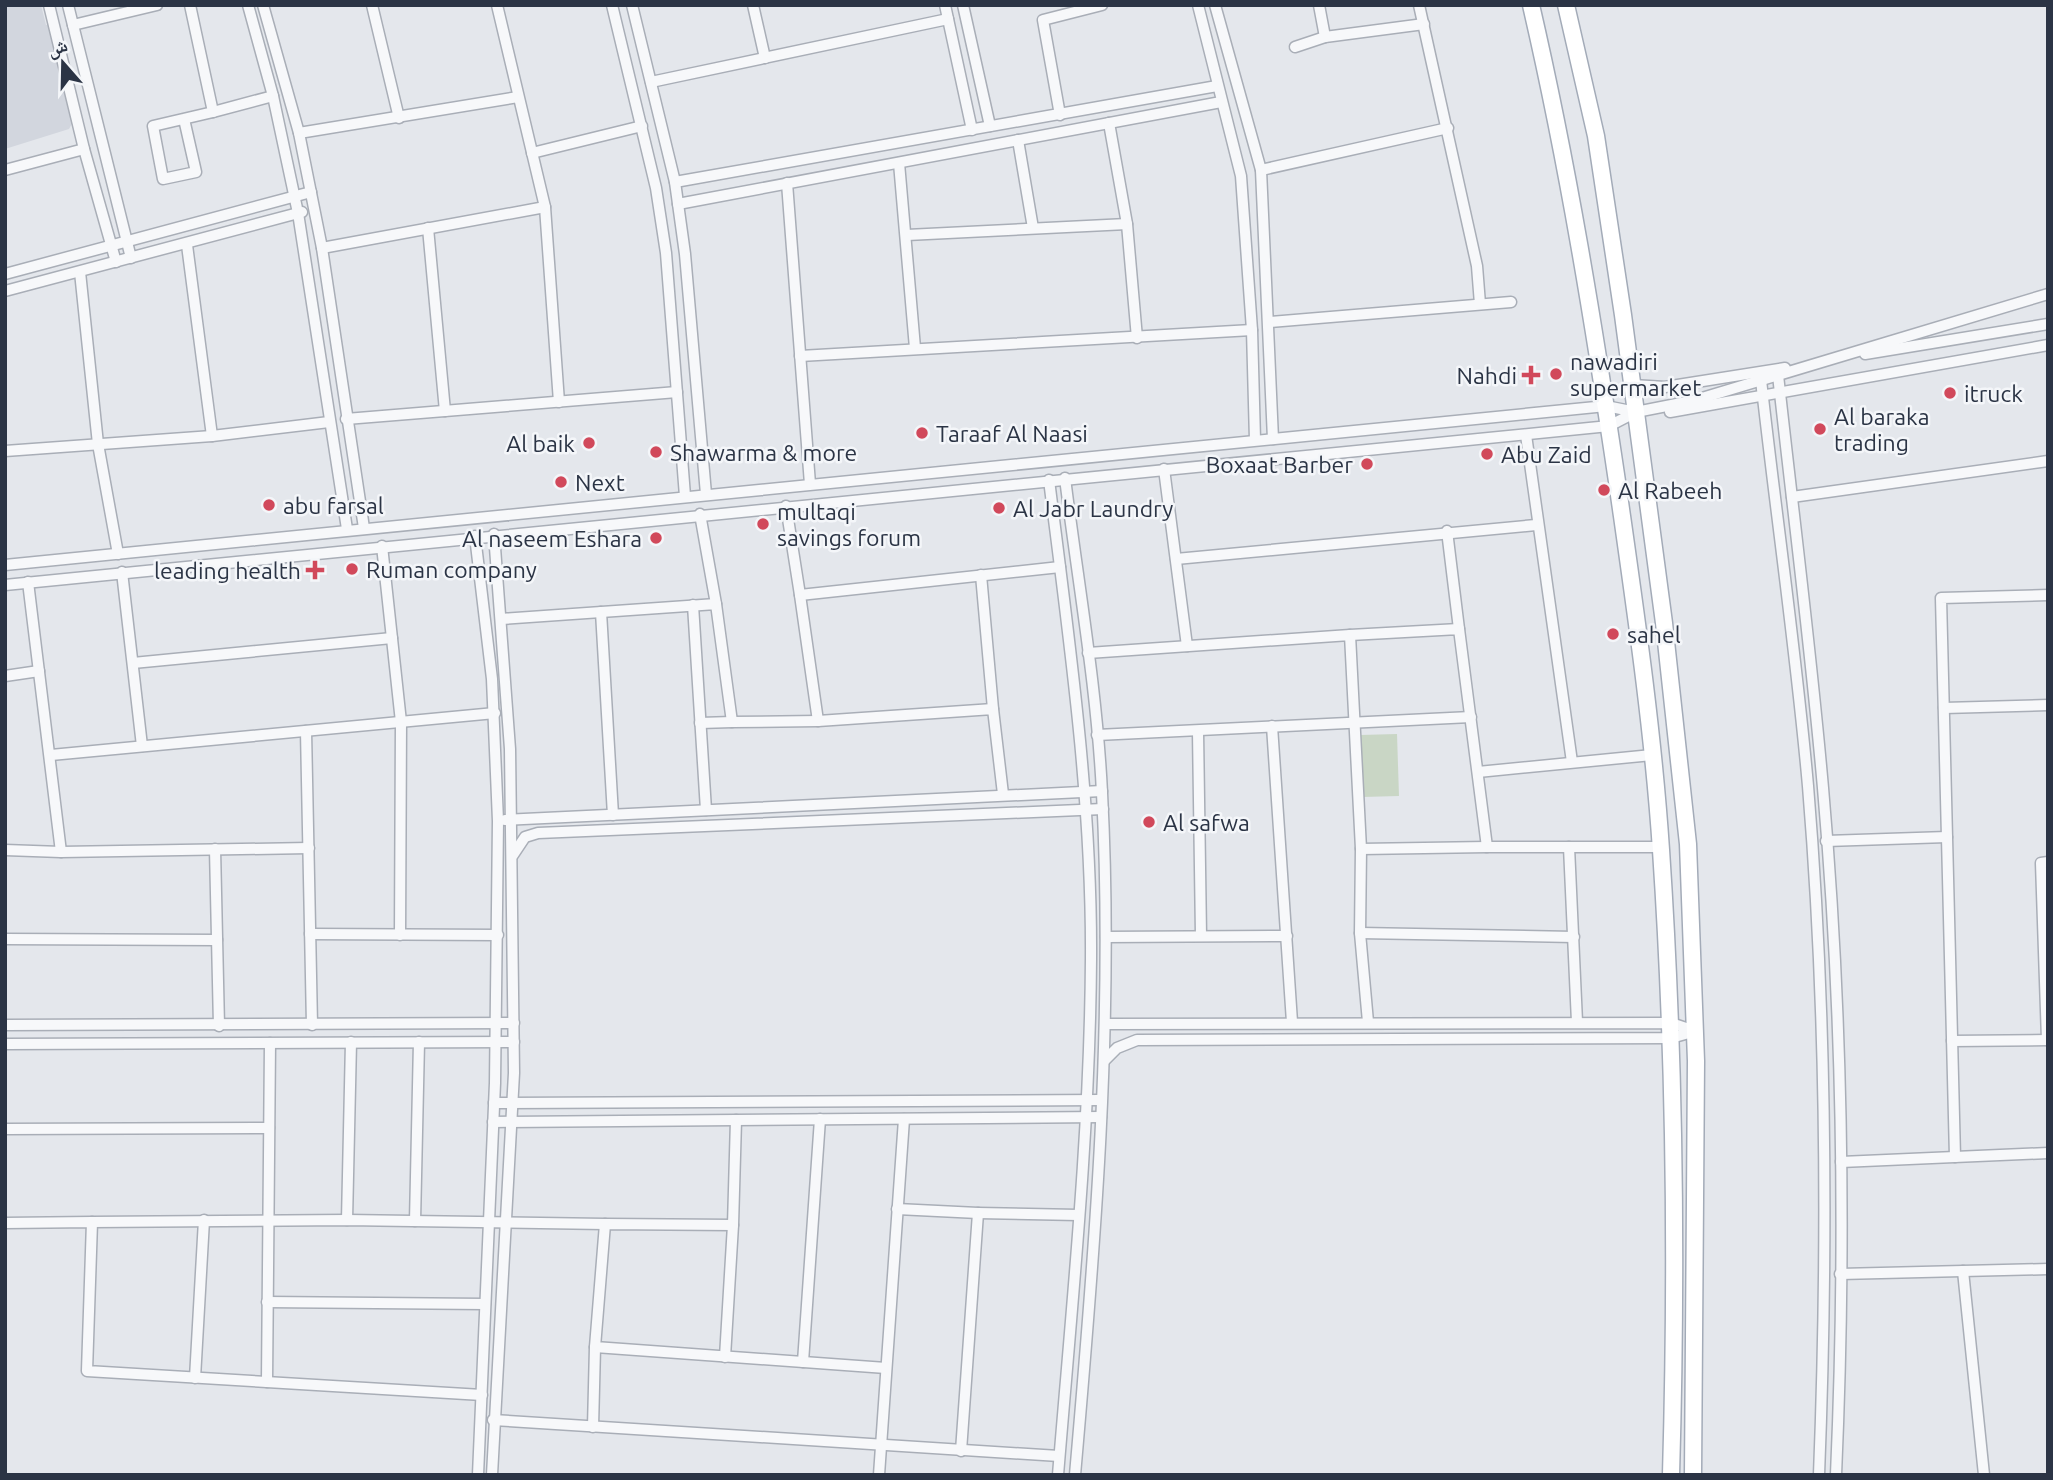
<svg xmlns="http://www.w3.org/2000/svg" width="2053" height="1480" viewBox="0 0 2053 1480" font-family="Ubuntu,'Noto Naskh Arabic',sans-serif">
<style>
.built{fill:#d2d6de}
.pitch{fill:#c9d6c5}
.lines{fill:none;stroke-linecap:round;stroke-linejoin:round}
.street-casing{stroke:#a9aeb7;stroke-width:13}
.primary-casing{stroke:#a3abb8;stroke-width:19}
.street{stroke:#f7f8fa;stroke-width:10}
.primary{stroke:#fff;stroke-width:16}
.poi-dot{fill:#d1495b;stroke:#f4f6f9;stroke-width:2.5}
.labels{text-anchor:middle;dominant-baseline:central;stroke-width:5;stroke-linejoin:round;paint-order:stroke}
.poi-label{font-size:23px;fill:#2b3445;stroke:#f4f6f9;text-anchor:start}
</style>
<rect width="100%" height="100%" fill="#e4e7ec"/>
<path class="built" d="M5,5H41L46,25L52,24L74,120L69,129L5,149Z"/>
<path class="pitch" d="M1397,734L1399,796L1362,797L1360,735Z"/>
<g class="lines">
<g class="street-casing">
<g id="street">
<path d="M49,5L84,149L116,262"/>
<path d="M68,5L131,258"/>
<path d="M248,5L273,96L298,213L347,529"/>
<path d="M263,5L299,133L322,248L364,528"/>
<path d="M372,5L399,118"/>
<path d="M497,5L545,207L559,402"/>
<path d="M612,5L656,188L666,253L685,496"/>
<path d="M632,5L675,182L685,254L706,494"/>
<path d="M753,5L765,58"/>
<path d="M945,5L972,130"/>
<path d="M963,5L990,126"/>
<path d="M1198,5L1241,176L1252,330L1255,440"/>
<path d="M1215,5L1261,170L1273,439"/>
<path d="M1319,5L1325,37"/>
<path d="M1419,5L1477,266L1480,304"/>
<path d="M73,25L157,5"/>
<path d="M1295,47L1325,37L1424,24"/>
<path d="M651,82L948,19"/>
<path d="M213,112L273,96"/>
<path d="M1060,115L1043,20L1102,5"/>
<path d="M184,119L196,172L163,179L153,126L213,112L190,5"/>
<path d="M1109,123L1127,224L1137,338"/>
<path d="M299,133L518,97"/>
<path d="M1018,140L1033,228"/>
<path d="M532,153L642,126"/>
<path d="M899,163L915,348"/>
<path d="M5,170L84,149"/>
<path d="M1261,170L1448,128"/>
<path d="M675,182L1217,86"/>
<path d="M787,183L810,484"/>
<path d="M678,204L1221,102"/>
<path d="M428,228L445,411"/>
<path d="M907,235L1127,224"/>
<path d="M187,245L212,436"/>
<path d="M322,248L545,207"/>
<path d="M80,272L98,444L118,554"/>
<path d="M5,274L311,192"/>
<path d="M5,291L302,212"/>
<path d="M1270,322L1511,302"/>
<path d="M1865,354L2048,324"/>
<path d="M800,356L1252,330"/>
<path d="M1778,375C1793,512 1811,650 1823,788C1843,1016 1846,1247 1836,1475"/>
<path d="M1761,380C1776,515 1796,650 1808,786C1827,1015 1828,1245 1819,1475"/>
<path d="M1633,385L1665,387L1785,368"/>
<path d="M1636,412L1692,401L2048,294"/>
<path d="M1670,412L2048,345"/>
<path d="M346,419L677,392"/>
<path d="M1526,435L1572,762"/>
<path d="M5,451L212,436L329,422"/>
<path d="M1164,469L1187,646"/>
<path d="M1065,478C1078,583 1097,688 1102,793C1114,1021 1095,1248 1075,1475"/>
<path d="M1049,480C1069,639 1092,799 1091,959C1090,1131 1072,1303 1058,1475"/>
<path d="M1792,497L2048,461"/>
<path d="M786,506L800,595L1060,567"/>
<path d="M700,514L716,604"/>
<path d="M1447,531L1459,629"/>
<path d="M475,536L492,679L498,821L495,1083L478,1475"/>
<path d="M382,546L401,722L400,935"/>
<path d="M1176,559L1536,525"/>
<path d="M5,565L1606,406L1636,412L1609,426L5,585"/>
<path d="M122,572L142,746"/>
<path d="M981,575L993,709"/>
<path d="M28,582L61,852"/>
<path d="M800,595L818,721L993,709L1003,794"/>
<path d="M693,605L706,810"/>
<path d="M601,612L613,815"/>
<path d="M501,619L716,604L732,722L818,721"/>
<path d="M1350,635L1459,629L1487,847H1661"/>
<path d="M1088,653L1350,635L1361,849L1360,933L1368,1022"/>
<path d="M133,663L392,638"/>
<path d="M5,676L39,671"/>
<path d="M1944,708L2048,705"/>
<path d="M700,723L732,722"/>
<path d="M1272,726L1292,1022"/>
<path d="M306,731L312,1025"/>
<path d="M1198,732L1201,935"/>
<path d="M1097,735L1471,717"/>
<path d="M51,755L495,713"/>
<path d="M1478,772L1652,755"/>
<path d="M505,820L1102,791"/>
<path d="M1826,841L1947,837"/>
<path d="M1569,847L1577,1022"/>
<path d="M215,849L219,1026"/>
<path d="M1361,849L1487,847"/>
<path d="M5,850L61,852L309,848"/>
<path d="M513,855L525,837L538,833L1103,809"/>
<path d="M1360,933L1574,937"/>
<path d="M310,934L498,935"/>
<path d="M1106,937L1287,936"/>
<path d="M5,939L217,940"/>
<path d="M1106,1024L1671,1023L1695,1031"/>
<path d="M5,1025L514,1023"/>
<path d="M2047,1040L2041,863L2048,862"/>
<path d="M1952,1041L2048,1040"/>
<path d="M5,1044L514,1042"/>
<path d="M1104,1061L1117,1048L1137,1040L1671,1038L1696,1031"/>
<path d="M494,1103L1101,1100"/>
<path d="M736,1120L733,1225L605,1224L595,1347L886,1368"/>
<path d="M493,1122L1101,1117"/>
<path d="M5,1129L269,1128"/>
<path d="M1955,1157L1941,598L2048,595"/>
<path d="M1841,1162L2048,1153"/>
<path d="M897,1209L978,1213L961,1451"/>
<path d="M978,1213L1078,1215"/>
<path d="M347,1220L351,1042"/>
<path d="M415,1221L419,1042"/>
<path d="M92,1222L347,1220L605,1224"/>
<path d="M5,1223L92,1222L87,1371L482,1395"/>
<path d="M1963,1271L1984,1475"/>
<path d="M1840,1274L2048,1269"/>
<path d="M267,1302L485,1304"/>
<path d="M725,1357L733,1225"/>
<path d="M803,1362L820,1119"/>
<path d="M195,1378L204,1220"/>
<path d="M267,1382L270,1043"/>
<path d="M493,1420L1059,1456"/>
<path d="M593,1427L595,1347"/>
<path d="M492,1475L514,1073L510,749L494,534"/>
<path d="M879,1475L904,1119"/>
</g>
</g>
<g class="primary-casing">
<g id="primary">
<path d="M1531,5C1568,165 1594,326 1618,488C1635,608 1653,729 1661,850C1675,1058 1677,1267 1671,1475"/>
<path d="M1566,5L1596,136L1623,315L1664,623L1688,844L1696,1061L1693,1475"/>
</g>
</g>
<use href="#street" class="street"/>
<use href="#primary" class="primary"/>
</g>
<g class="poi-dot">
<circle cx="1556" cy="374" r="7"/>
<path d="M1527.5 364.5h7v7h7v7h-7v7h-7v-7h-7v-7h7z"/>
<circle cx="1950" cy="393" r="7"/>
<circle cx="1820" cy="429" r="7"/>
<circle cx="922" cy="433" r="7"/>
<circle cx="589" cy="443" r="7"/>
<circle cx="656" cy="452" r="7"/>
<circle cx="1487" cy="454" r="7"/>
<circle cx="1367" cy="464" r="7"/>
<circle cx="561" cy="482" r="7"/>
<circle cx="1604" cy="490" r="7"/>
<circle cx="269" cy="505" r="7"/>
<circle cx="999" cy="508" r="7"/>
<circle cx="763" cy="524" r="7"/>
<circle cx="656" cy="538" r="7"/>
<circle cx="352" cy="569" r="7"/>
<path d="M311.5 559.5h7v7h7v7h-7v7h-7v-7h-7v-7h7z"/>
<circle cx="1613" cy="634" r="7"/>
<circle cx="1149" cy="822" r="7"/>
</g>
<g class="labels">
<g class="poi-label">
<text x="1570" y="361">nawadiri<tspan x="1570" dy="26">supermarket</tspan></text>
<text x="1517" y="375" text-anchor="end">Nahdi</text>
<text x="1964" y="393">itruck</text>
<text x="1834" y="416">Al baraka<tspan x="1834" dy="26">trading</tspan></text>
<text x="936" y="433">Taraaf Al Naasi</text>
<text x="575" y="443" text-anchor="end">Al baik</text>
<text x="670" y="452">Shawarma &amp; more</text>
<text x="1501" y="454">Abu Zaid</text>
<text x="1353" y="464" text-anchor="end">Boxaat Barber</text>
<text x="575" y="482">Next</text>
<text x="1618" y="490">Al Rabeeh</text>
<text x="283" y="505">abu farsal</text>
<text x="1013" y="508">Al Jabr Laundry</text>
<text x="777" y="511">multaqi<tspan x="777" dy="26">savings forum</tspan></text>
<text x="642" y="538" text-anchor="end">Al naseem Eshara</text>
<text x="366" y="569">Ruman company</text>
<text x="301" y="570" text-anchor="end">leading health</text>
<text x="1627" y="634">sahel</text>
<text x="1163" y="822">Al safwa</text>
</g>
</g>
<rect width="2053" height="1480" fill="none" stroke="#2b3445" stroke-width="14"/>
<g transform="translate(63 63) rotate(340)" stroke="#f4f6f9" stroke-width="5" paint-order="stroke">
<path d="M0-5L12 26L0 18L-12 26Z" fill="#2b3445"/>
<text y="-10" font-size="19" font-weight="bold" text-anchor="middle" fill="#2b3445">ش</text>
</g>
</svg>
